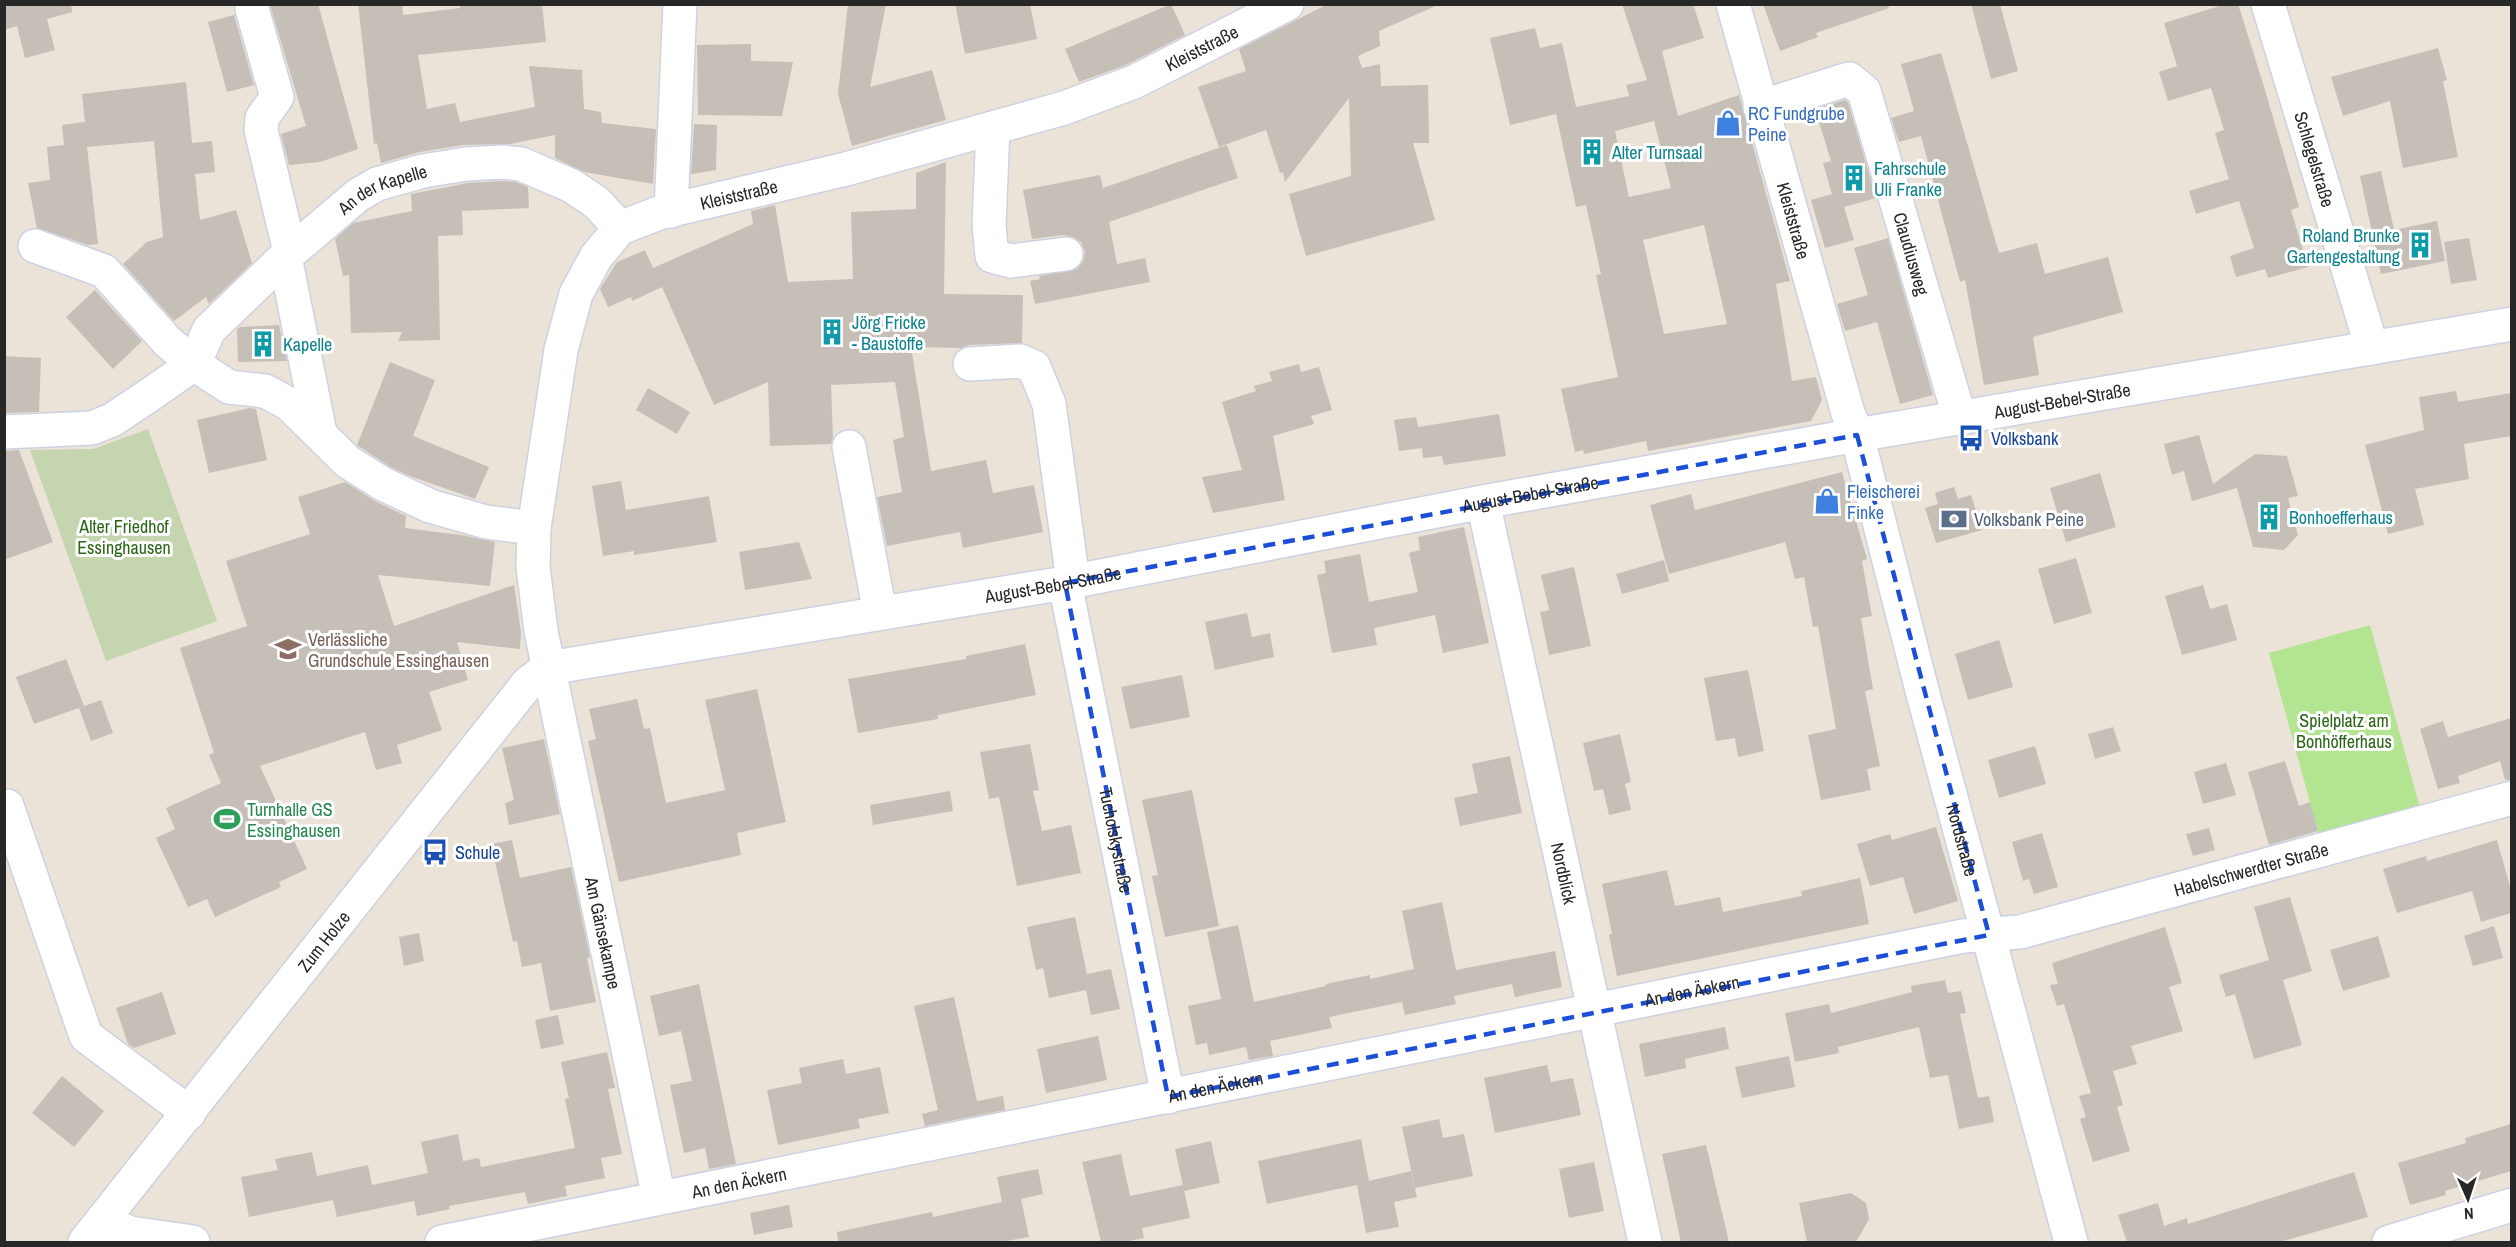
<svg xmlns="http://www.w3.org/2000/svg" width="2516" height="1247" viewBox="0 0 2516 1247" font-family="'Archivo Narrow',sans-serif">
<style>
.green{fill:#b2e492}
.cemetery{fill:#c4d5af}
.building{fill:#c6bfb8;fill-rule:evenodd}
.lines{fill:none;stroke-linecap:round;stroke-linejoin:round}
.minor-casing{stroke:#cdd2e2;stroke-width:36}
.minor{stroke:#fff;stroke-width:33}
.marked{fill:none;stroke:#1d4ed8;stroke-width:4.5;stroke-dasharray:12 8;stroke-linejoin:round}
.labels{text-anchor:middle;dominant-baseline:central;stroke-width:6;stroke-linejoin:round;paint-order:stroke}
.street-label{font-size:18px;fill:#272727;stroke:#fff}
.shop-label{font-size:18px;fill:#366cbe;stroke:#fff;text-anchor:start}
.culture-label{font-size:18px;fill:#0d838f;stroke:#fff;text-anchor:start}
.transit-label{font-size:18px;fill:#164399;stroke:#fff;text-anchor:start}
.service-label{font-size:18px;fill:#4e5e75;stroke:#fff;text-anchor:start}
.park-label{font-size:18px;fill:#2b6517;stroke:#fff}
.education-label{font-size:18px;fill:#785e54;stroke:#fff;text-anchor:start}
.leisure-label{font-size:18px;fill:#27864d;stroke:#fff;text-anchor:start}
</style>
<rect width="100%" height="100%" fill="#ebe2d8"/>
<path class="green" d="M2370,625L2420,808L2319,835L2269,653Z"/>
<path class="cemetery" d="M148,429L217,621L106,661L30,450L93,449Z"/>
<g class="building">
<path d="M4,4H71L72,12L47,19L55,50L25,58L17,26L4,30Z"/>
<path d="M318,4L358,149L320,162L289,165L281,134L306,126L270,5Z"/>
<path d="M358,4H402L403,15L460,8V4H542L546,42L418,55L427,109L455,103L460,122L535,107L529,66L582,70L584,109L601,112L602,123L656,129L653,184L584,172L555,158V135L510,144L463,145L420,152L381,163L377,143L374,144Z"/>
<path d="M848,4H886L870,87L932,70L946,120L852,146L838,94Z"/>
<path d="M955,4H1030L1037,39L965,54Z"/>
<path d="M1171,4L1185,35L1126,65L1079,82L1065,49Z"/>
<path d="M1328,4H1440L1379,31L1380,46L1358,56L1362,68L1380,64L1381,86L1428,85L1429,143H1413L1435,220L1306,256L1289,194L1351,176L1349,98L1285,182L1283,172L1280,173L1266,130L1219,147L1198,87L1246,71L1239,49Z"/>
<path d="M1622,4H1693L1704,38L1662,51L1678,116L1739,95L1790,281L1776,284L1792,381L1816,377L1822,400L1811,421L1648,451L1646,441L1584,454L1583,450L1575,452L1561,389L1618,377L1596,275L1601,274L1586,205L1576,207L1556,114L1510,125L1490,38L1535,28L1540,48L1562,43L1576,107L1629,96L1626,85L1647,80ZM1654,121L1671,188L1629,197L1615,131ZM1704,225L1727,324L1664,334L1643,240Z"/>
<path d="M1763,4H1888L1889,8L1816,33L1818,37L1780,51Z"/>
<path d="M1971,4H2000L2018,71L1991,79Z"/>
<path d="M2226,4H2238L2265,90L2299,207L2291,210L2308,267L2268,278L2265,269L2236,277L2230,256L2254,248L2239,201L2196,214L2189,191L2229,179L2215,133L2224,130L2211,88L2168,101L2159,72L2177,66L2164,23Z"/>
<path d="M234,15L254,85L227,92L208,22Z"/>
<path d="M751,44V61L793,62L782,116L698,115L697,45Z"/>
<path d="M2438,48L2447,80L2443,81L2458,157L2403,168L2390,101L2343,116L2331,77Z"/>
<path d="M1941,53L1999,253L2037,243L2045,274L2108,257L2123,312L2033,337L2039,375L1984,385L1965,280L1960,282L1921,136L1899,142L1891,118L1914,111L1901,64Z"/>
<path d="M186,82L192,143L212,141L215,172L195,174L200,220L236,210L252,263L209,304L206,297L174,321L123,264L147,242L163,237L154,141L87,147L98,244L88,245L37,228L28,183L50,180L47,147L64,145L62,125L85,122L82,94Z"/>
<path d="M1845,100L1848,102L1876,198L1844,207L1854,240L1825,248L1811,200L1832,194L1823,163L1831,161L1815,109Z"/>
<path d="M694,124L717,125L716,170L691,174Z"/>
<path d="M1227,145L1238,178L1109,222L1117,264L1145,258L1150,282L1035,304L1030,281L1040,279L1039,276L1077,269L1083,262L1085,252L1081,242L1073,237L1064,235L1032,239L1023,190L1100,175L1103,188Z"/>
<path d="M946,162L944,294L1023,295L1022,343L969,345L961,348L911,347L931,471L986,460L993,493L1034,485L1043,532L963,548L960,532L887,546L877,497L902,492L893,440L904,437L895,382L831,385L833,438L831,444L770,446L768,382L714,405L662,287L632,301L631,297L608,307L600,289L617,262L645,250L653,268L753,224L751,211L775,205L788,282L853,279L851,212L916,209V173Z"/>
<path d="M2381,171L2394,230L2437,221L2445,261L2381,274L2360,176Z"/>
<path d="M502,181L516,182L528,187L529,208L462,211L463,235L438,236L440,340L398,341L402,332L351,333L349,275L343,276L335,239L353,223L412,211L411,194L468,183Z"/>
<path d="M1888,238L1933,395L1900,404L1877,322L1845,331L1837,304L1868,295L1854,248Z"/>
<path d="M2469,238L2477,280L2451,284L2444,242Z"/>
<path d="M95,290L142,341L113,369L66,317Z"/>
<path d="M279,325L287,361L238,362L237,329L240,327Z"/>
<path d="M4,356L41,358L39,412L4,413Z"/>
<path d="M390,362L435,380L413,436L489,467L475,499L410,476L392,468L357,445Z"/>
<path d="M1299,364L1301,372L1319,367L1332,410L1311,416L1314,424L1273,436L1285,500L1213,513L1202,477L1242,470L1222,402L1256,391L1254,386L1272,381L1269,372Z"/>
<path d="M648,388L690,412L677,434L636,410Z"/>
<path d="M2456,391L2458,402L2511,393V436L2464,444L2469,479L2415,489L2424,525L2388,534L2365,445L2424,430L2419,397Z"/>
<path d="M250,408L256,409L267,460L209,473L197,420Z"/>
<path d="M1499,414L1506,456L1444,465L1442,456L1423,458L1422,448L1399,451L1394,420L1416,417L1418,427Z"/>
<path d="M2199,435L2213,484L2255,454L2287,456L2298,496L2288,498L2298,535L2284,550L2253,547L2237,488L2192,501L2184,471L2172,475L2164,444Z"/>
<path d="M19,450L53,542L4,560V451Z"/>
<path d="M1842,472L1867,559L1862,561L1872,616L1861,618L1873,689L1865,691L1880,766L1867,769L1871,790L1821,800L1808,735L1836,729L1818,626L1813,627L1804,577L1795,579L1785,542L1669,574L1650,505L1691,494L1695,510Z"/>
<path d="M2100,473L2116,527L2066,542L2050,488Z"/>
<path d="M621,481L626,510L709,496L717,542L634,555V551L603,556L592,486Z"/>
<path d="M345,482L375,501L406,516L405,528L461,535L495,542L490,586L378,575L394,626L514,585L521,632L520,649L457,642L468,680L429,692L442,730L397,745L402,763L376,770L365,732L260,766L307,869L279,882L281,887L215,917L207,899L188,907L156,838L175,829L166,808L221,783L209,755L214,753L180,648L247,626L226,561L310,534L298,497Z"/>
<path d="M1954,487L1958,499L1971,495L1982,530L1936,543L1925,508L1938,504L1935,493Z"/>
<path d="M1464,527L1489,643L1443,653L1435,615L1374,628L1377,645L1332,653L1317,575L1326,573L1324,561L1360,554L1369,602L1418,592L1409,553L1420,550L1418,537Z"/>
<path d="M799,542L812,579L745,590L739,552Z"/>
<path d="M2076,558L2092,613L2054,624L2038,569Z"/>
<path d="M1664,560L1669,581L1622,594L1616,574Z"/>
<path d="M1574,567L1591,646L1549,655L1540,612L1549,610L1541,575Z"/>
<path d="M2203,585L2210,609L2227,604L2237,640L2182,655L2165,596Z"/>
<path d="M1247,613L1252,637L1270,633L1274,657L1215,670L1205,622Z"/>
<path d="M1999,640L2013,687L1968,700L1955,654Z"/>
<path d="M1025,644L1036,695L938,715V719L858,733L848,679L966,659V656Z"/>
<path d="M66,659L84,706L34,724L16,677Z"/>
<path d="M1748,670L1764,751L1738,757L1735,738L1716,741L1704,678Z"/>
<path d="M1182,675L1190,717L1130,729L1121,687Z"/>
<path d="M757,689L786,822L737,833L741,855L619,882L588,741L596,739L589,709L637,699L644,729L650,728L666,803L725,790L705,700Z"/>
<path d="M101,700L113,733L91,741L79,708Z"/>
<path d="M2511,718V780H2505L2500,761L2458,776L2460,783L2438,789L2420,729L2443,721L2448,737Z"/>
<path d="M2113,727L2121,751L2095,759L2088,734Z"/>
<path d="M1620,734L1631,782L1625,784L1631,810L1609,815L1603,789L1594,791L1583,743Z"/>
<path d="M544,739L560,814L509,825L505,803L514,800L502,748Z"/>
<path d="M1030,744L1039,790L1033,791L1042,831L1071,825L1081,873L1017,886L999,797L989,799L980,752Z"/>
<path d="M2035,746L2046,784L1999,798L1988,760Z"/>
<path d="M1510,756L1522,813L1460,826L1454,798L1478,793L1472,764Z"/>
<path d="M2285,761L2299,806L2310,802L2318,831L2269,845L2248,772Z"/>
<path d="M2226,763L2236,795L2203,804L2194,772Z"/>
<path d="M1192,790L1219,926L1165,937L1152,876L1158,875L1142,800Z"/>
<path d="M950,791L953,811L873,825L870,805Z"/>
<path d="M1936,827L1958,901L1914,914L1903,877L1870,886L1857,844L1890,834L1892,840Z"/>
<path d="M2209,828L2215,850L2193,856L2186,834Z"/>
<path d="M2042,833L2058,887L2034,894L2029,879L2023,881L2012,842Z"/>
<path d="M512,840L520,878L571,867L590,957L587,958L596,1002L550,1011L541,963L522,967L517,941L513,942L491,844Z"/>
<path d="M2497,840L2511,890V913L2481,922L2472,891L2397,913L2383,869L2426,856L2427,861Z"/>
<path d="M1667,870L1675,906L1720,897L1723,912L1802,896L1801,891L1860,878L1869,924L1617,976L1609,935L1612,934L1602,884Z"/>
<path d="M2290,897L2312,971L2283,980L2302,1045L2254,1059L2235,994L2226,997L2219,975L2269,960L2254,907Z"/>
<path d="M1442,902L1456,970L1555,951L1562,987L1515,997L1512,984L1454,996L1456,1004L1405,1015L1402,1002L1329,1017L1332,1028L1270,1041L1273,1056L1249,1060L1246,1047L1209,1055L1207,1043L1196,1045L1188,1006L1221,999L1207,932L1238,925L1254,1002L1326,986V984L1370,975V979L1414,969L1402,911Z"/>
<path d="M1075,917L1087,974L1111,969L1120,1009L1091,1015L1086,990L1049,998L1043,968L1036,970L1027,927Z"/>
<path d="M2494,926L2503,958L2473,966L2464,936Z"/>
<path d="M2165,927L2182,983L2169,987L2183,1031L2131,1046L2137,1064L2113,1071L2123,1105L2117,1107L2130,1151L2093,1162L2080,1119L2086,1117L2079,1096L2091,1093L2064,1004L2057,1006L2050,985L2058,984L2052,963Z"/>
<path d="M419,933L424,961L404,966L399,937Z"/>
<path d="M2378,936L2390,977L2343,991L2330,950Z"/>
<path d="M1945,980L1948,993L1961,991L1966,1013L1960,1014L1978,1098L1989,1096L1994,1122L1959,1129L1948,1075L1930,1078L1919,1027L1838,1047L1839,1053L1795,1062L1785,1013L1829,1004L1831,1013L1912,992L1911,986Z"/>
<path d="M699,984L736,1164L709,1169L705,1148L684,1153L670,1085L692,1081L681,1031L659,1036L650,996Z"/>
<path d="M162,992L176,1034L134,1048L128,1044L116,1008Z"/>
<path d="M954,997L977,1101L1003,1096L1005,1110L925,1126L922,1114L938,1110L914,1006Z"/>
<path d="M558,1015L564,1044L541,1049L535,1020Z"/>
<path d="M1725,1027L1729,1049L1685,1059L1686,1068L1645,1077L1639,1044Z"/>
<path d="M1098,1036L1107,1080L1046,1093L1037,1049Z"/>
<path d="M607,1052L615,1088L608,1089L622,1154L601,1158L605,1178L565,1186L567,1196L528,1204L525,1192L449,1206L450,1209L417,1216L414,1201L337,1217L333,1200L249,1217L241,1177L278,1170L275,1159L312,1152L317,1176L368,1165L372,1185L428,1173L421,1142L458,1134L463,1161L479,1158L481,1167L575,1148L565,1099L569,1098L561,1062Z"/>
<path d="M1789,1056L1795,1087L1742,1098L1735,1067Z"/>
<path d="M843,1059L846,1074L880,1067L889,1113L858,1119L860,1128L778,1145L767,1090L802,1083L799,1068Z"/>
<path d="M1547,1065L1551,1082L1573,1078L1581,1115L1495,1133L1484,1078Z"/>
<path d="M62,1076L104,1111L74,1147L32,1113Z"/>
<path d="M1439,1119L1443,1138L1464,1134L1473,1176L1415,1188L1402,1127Z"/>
<path d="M2511,1124V1171L2445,1191L2446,1195L2410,1205L2398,1163L2466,1143L2465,1138Z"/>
<path d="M1361,1139L1369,1181L1411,1171L1417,1197L1394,1202L1399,1227L1366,1233L1357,1185L1267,1204L1258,1161Z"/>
<path d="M1211,1141L1220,1183L1184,1191L1175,1149Z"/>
<path d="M1706,1145L1729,1242H1681L1662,1154Z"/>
<path d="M1121,1154L1130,1196L1183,1185L1190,1218L1142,1228L1144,1238L1124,1242H1101L1082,1162Z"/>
<path d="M1594,1162L1604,1211L1569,1218L1559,1169Z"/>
<path d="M1038,1169L1043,1194L1021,1199L1029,1237L1000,1242H838L837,1232L932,1212L933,1217L1002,1202L997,1177Z"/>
<path d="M2354,1172L2368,1217L2280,1242H2127L2118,1215L2158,1203L2164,1226L2187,1218L2188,1224Z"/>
<path d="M1851,1193L1866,1203L1869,1219L1856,1242H1807L1799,1203Z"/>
<path d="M789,1205L793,1227L754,1235L750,1213Z"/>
</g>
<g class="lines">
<g class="minor-casing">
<g id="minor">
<path id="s1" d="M1733,4L1848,413L1857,435L1923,694L2071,1242"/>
<path id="s2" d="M2268,4L2372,348"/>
<path d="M252,9L277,97L262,118L261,130L290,252"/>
<path id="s3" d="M1760,107L1849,79L1864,91L1960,419"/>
<path d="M993,128L989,225L992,256L1011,261L1066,254"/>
<path d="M671,211L680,4"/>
<path d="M35,246L104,271L168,342L194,364L229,387L265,391L289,404L348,462L383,484L430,506L486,522L534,528"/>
<path d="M285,257L320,433"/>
<path d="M970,364L1020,361L1034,367L1049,404L1073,581"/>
<path id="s4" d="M4,432L92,428L112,420L148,396L194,364L209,330L285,257L358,195L377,184L423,171L466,164L503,162L521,164L572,186L597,203L620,228"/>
<path d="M849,447L880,613"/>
<path id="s5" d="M1483,502L1645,1242"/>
<path id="s6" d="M1065,583L1168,1097"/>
<path d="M7,806L86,1036L189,1113"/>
<path id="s7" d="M659,1198L541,631L533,567L534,528L561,350L576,294L596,257L620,228L659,213L846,169L1064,108L1134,82L1287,4"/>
<path d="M104,1221L130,1233L193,1242"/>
<path id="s8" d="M85,1242L528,683L548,668L1065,583L1483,502L1857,435L2512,324"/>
<path id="s9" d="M442,1242L1963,936L2020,932L2512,798"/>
<path d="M2389,1242L2512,1205"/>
</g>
</g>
<use href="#minor" class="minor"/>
</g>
<path class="marked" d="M1857,435L1989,935L1168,1097L1065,583Z"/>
<defs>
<g id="shop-bare" transform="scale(2.07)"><path d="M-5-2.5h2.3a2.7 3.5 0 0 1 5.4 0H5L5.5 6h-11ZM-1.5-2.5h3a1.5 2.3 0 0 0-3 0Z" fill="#3f7fe0" stroke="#fff" stroke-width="2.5" paint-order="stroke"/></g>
<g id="building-bare" transform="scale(2.07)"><path d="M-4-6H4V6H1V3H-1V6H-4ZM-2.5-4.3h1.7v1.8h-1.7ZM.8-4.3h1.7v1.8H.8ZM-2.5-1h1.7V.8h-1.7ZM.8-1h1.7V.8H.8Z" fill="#0f9aa8" stroke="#fff" stroke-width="2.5" paint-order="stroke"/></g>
<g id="bus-bare" transform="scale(2.07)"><path d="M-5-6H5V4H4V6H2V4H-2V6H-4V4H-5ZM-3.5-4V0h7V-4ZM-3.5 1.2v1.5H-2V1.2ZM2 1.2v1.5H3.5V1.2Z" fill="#1a4fb4" stroke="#fff" stroke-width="2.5" paint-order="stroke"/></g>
<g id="bank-bare" transform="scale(2.07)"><path d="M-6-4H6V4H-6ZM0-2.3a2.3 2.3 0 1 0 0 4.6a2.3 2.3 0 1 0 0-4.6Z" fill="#5c6f8a" stroke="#fff" stroke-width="2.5" paint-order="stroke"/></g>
<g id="school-bare" transform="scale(2.07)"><path d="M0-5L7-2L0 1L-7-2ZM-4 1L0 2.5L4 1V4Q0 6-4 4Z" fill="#8d6e63" stroke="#fff" stroke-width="2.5" paint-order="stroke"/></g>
<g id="stadium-bare" transform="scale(2.07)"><path d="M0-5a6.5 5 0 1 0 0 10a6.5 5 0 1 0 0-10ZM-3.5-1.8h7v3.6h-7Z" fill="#2e9e5b" stroke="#fff" stroke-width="2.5" paint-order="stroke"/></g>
</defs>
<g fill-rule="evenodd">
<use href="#shop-bare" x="1728" y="123"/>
<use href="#building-bare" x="1592" y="152"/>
<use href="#building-bare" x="1854" y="178"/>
<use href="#building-bare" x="2420" y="245"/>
<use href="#building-bare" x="832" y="332"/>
<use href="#building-bare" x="263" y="344"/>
<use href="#bus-bare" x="1971" y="438"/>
<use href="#shop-bare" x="1827" y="501"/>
<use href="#building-bare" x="2269" y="517"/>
<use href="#bank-bare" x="1954" y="519"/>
<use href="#school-bare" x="288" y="649"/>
<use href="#stadium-bare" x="227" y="819"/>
<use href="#bus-bare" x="435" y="852"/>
</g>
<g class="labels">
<g class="street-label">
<text stroke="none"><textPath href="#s7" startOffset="1611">Kleiststraße</textPath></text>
<text stroke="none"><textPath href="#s2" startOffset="162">Schlegelstraße</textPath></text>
<text stroke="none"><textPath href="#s4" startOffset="472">An der Kapelle</textPath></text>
<text stroke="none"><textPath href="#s7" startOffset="1124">Kleiststraße</textPath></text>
<text stroke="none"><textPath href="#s1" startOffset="225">Kleiststraße</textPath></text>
<text stroke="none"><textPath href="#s3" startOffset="282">Claudiusweg</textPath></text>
<text stroke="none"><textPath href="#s8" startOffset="2276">August-Bebel-Straße</textPath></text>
<text stroke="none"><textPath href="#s8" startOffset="1736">August-Bebel-Straße</textPath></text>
<text stroke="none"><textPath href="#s8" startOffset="1250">August-Bebel-Straße</textPath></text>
<text stroke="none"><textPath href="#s1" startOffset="867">Nordstraße</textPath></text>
<text stroke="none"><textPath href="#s6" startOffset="262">Tucholskystraße</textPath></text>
<text stroke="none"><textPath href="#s9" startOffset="1848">Habelschwerdter Straße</textPath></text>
<text stroke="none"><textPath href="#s5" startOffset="380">Nordblick</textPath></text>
<text transform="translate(603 933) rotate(78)">Am Gänsekampe</text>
<text stroke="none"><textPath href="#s8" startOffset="384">Zum Holze</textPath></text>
<text stroke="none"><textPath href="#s9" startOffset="1275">An den Äckern</textPath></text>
<text stroke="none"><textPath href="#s9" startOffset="789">An den Äckern</textPath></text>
<text stroke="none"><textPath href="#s9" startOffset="303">An den Äckern</textPath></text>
</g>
<g class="shop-label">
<text x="1748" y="113">RC Fundgrube<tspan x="1748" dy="21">Peine</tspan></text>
<text x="1847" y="491">Fleischerei<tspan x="1847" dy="21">Finke</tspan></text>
</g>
<g class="culture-label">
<text x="1612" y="152">Alter Turnsaal</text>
<text x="1874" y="168">Fahrschule<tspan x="1874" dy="21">Uli Franke</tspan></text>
<text x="2400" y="235" text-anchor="end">Roland Brunke<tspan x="2400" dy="21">Gartengestaltung</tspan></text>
<text x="852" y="322">Jörg Fricke<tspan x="852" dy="21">- Baustoffe</tspan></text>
<text x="283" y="344">Kapelle</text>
<text x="2289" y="517">Bonhoefferhaus</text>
</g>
<g class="transit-label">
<text x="1991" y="438">Volksbank</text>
<text x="455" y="852">Schule</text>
</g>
<g class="service-label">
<text x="1974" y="519">Volksbank Peine</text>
</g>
<g class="park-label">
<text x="124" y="526">Alter Friedhof<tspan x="124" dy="21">Essinghausen</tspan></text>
<text x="2344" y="720">Spielplatz am<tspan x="2344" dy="21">Bonhöfferhaus</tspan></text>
</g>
<g class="education-label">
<text x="308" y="639">Verlässliche<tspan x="308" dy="21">Grundschule Essinghausen</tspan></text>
</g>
<g class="leisure-label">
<text x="247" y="809">Turnhalle GS<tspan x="247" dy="21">Essinghausen</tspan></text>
</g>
</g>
<rect width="2516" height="1247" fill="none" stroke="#272727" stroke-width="12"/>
<g transform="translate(2468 1199) rotate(177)" stroke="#ffffff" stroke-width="4.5" paint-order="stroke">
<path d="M0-4.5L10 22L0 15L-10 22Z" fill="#272727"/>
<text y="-9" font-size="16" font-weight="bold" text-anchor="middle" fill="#272727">N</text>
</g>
</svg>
